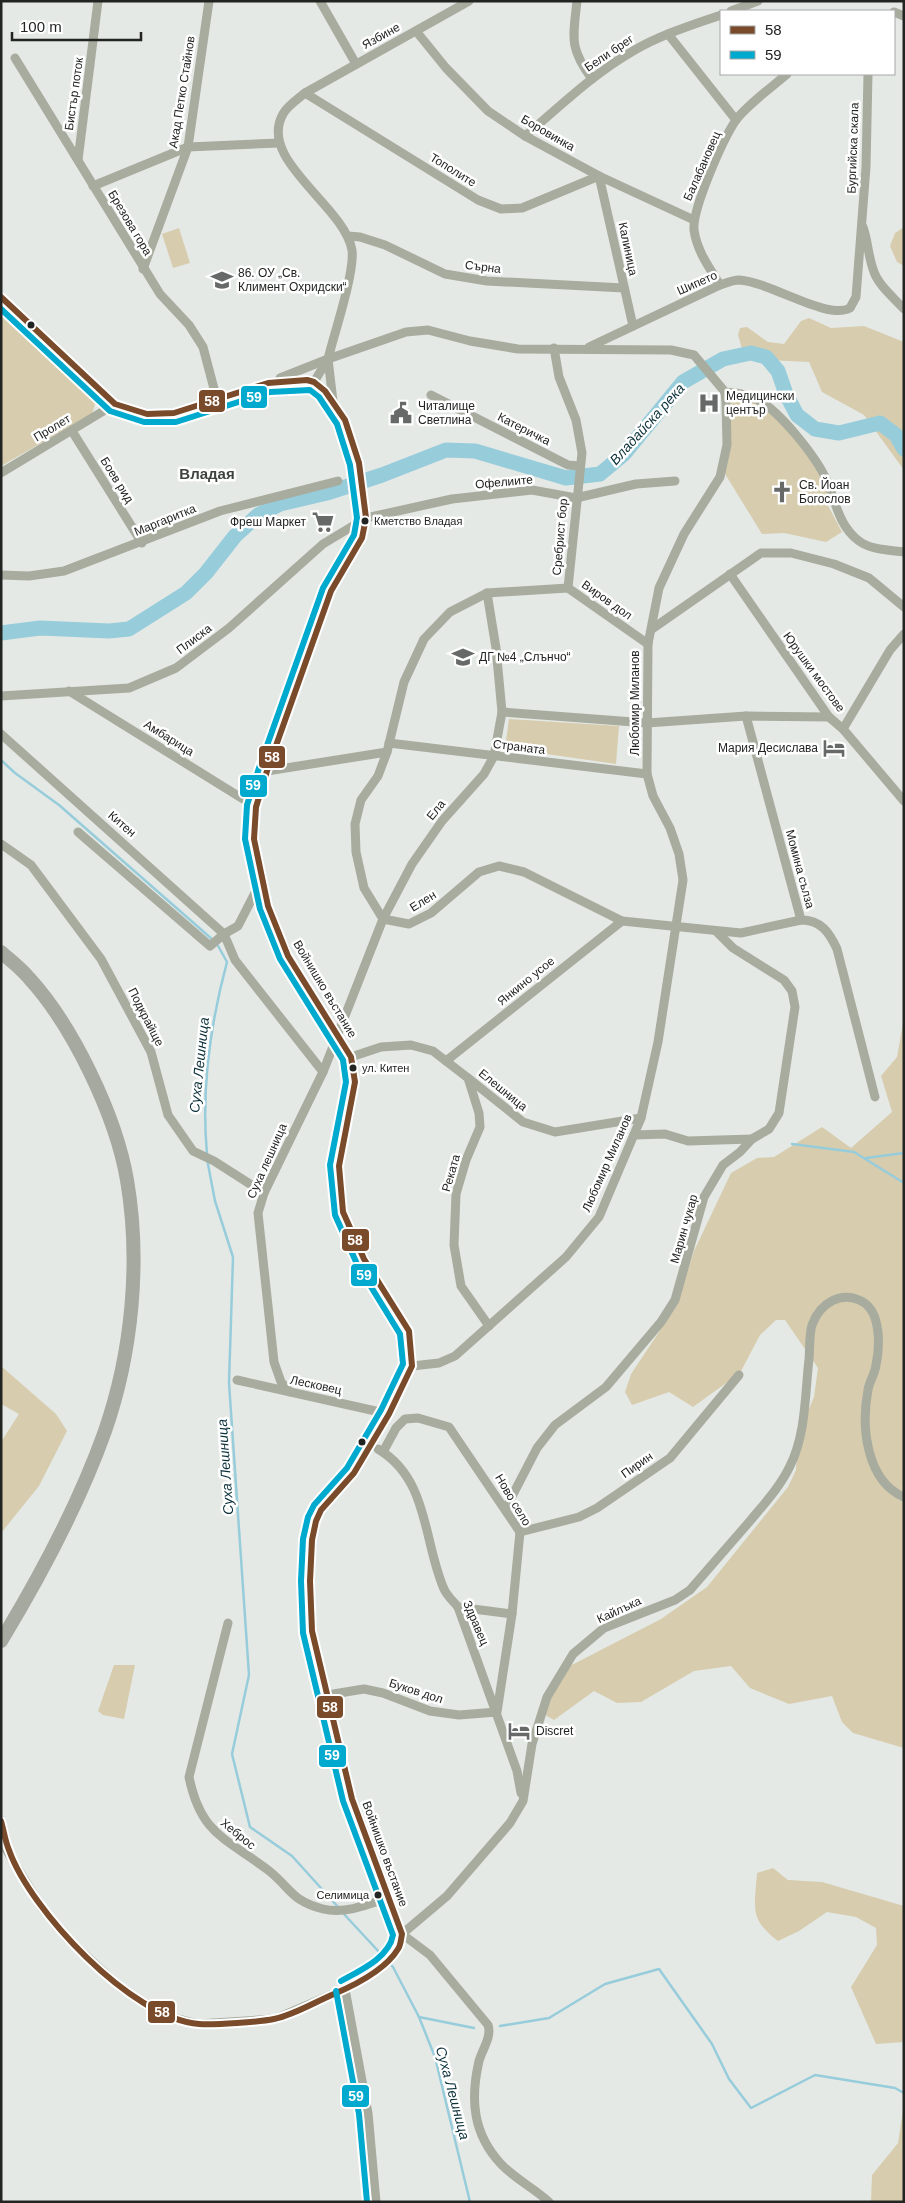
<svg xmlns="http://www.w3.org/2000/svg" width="905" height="2203" viewBox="0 0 905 2203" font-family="Helvetica,sans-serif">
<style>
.green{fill:#d7ccad}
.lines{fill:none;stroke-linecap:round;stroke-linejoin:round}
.stream{stroke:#97ccdb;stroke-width:2.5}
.river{stroke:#97ccdb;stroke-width:15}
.minor{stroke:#a8ac9f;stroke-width:9}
.highway{stroke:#a5a99f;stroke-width:14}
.bus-1-casing{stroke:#fff;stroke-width:10}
.bus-2-casing{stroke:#fff;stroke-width:10}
.bus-1{stroke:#7a4b2a;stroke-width:6}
.bus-2{stroke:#00a9ce;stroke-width:6}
.bus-dot{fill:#222422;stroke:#fff;stroke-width:2}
.labels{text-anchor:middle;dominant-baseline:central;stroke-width:5;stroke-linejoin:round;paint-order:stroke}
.bus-label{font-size:11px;fill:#222422;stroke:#fff;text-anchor:start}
.street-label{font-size:12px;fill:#222422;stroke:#fff}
.poi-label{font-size:12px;fill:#222422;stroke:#fff;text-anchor:start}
.water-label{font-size:14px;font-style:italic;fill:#0b303a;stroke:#fff}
.quarter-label{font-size:15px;font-weight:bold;fill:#3e433f;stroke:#fff}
.line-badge{stroke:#fff;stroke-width:2}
.badge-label{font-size:14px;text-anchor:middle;font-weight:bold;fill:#fff}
</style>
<rect width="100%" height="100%" fill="#e5e9e6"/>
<g class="green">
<path d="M904,227V266L897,262L890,246L895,233Z"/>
<path d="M179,228L190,263L173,268L162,234Z"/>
<path d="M1,308L96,401L92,414L1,466Z"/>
<path d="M809,318L831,328L864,326L904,342V470L864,415L822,392L809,362L745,359L738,335L740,328L747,327L768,342L784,344L801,321Z"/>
<path d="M725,392L760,401L796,434L831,493L824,498L842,532L826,542L784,533L762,534L722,469L727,445Z"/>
<path d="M509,719L619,726L616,764L505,748Z"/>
<path d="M904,1018V1748L853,1733L842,1722L832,1696L789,1704L750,1688L731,1666L694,1671L641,1702L617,1703L594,1691L554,1720L542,1713L564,1669L661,1619L707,1587L788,1487L796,1470L798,1435L814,1397L818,1368L785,1320H776L760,1335L740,1373L693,1407L669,1392L632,1405L625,1392L631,1374L677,1305L694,1251L731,1173L757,1158L774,1157L822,1127L851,1148L892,1112L881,1076L897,1057Z"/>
<path d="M1,1366L56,1414L67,1431L39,1486L1,1533V1442L19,1414L1,1404Z"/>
<path d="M114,1665H135L124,1719L103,1715L98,1711Z"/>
<path d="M773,1868L788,1880L822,1882L904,1906V2042L876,2044L851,1987L877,1945L876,1928L856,1917L827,1912L799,1931L778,1941C748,1918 755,1907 757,1873Z"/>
<path d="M904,2104V2202H871L872,2175L898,2143Z"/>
</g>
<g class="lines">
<g class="stream">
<path d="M1,760L15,773L59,805L213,940"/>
<path d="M792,1144L854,1152L904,1183"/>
<path d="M207,1154C201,1089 210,1025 227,962L217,944"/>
<path d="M866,1158L904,1153"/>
<path d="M207,1159L215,1201L233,1257L229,1383L249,1675L232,1754L250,1827L292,1856L339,1908"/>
<path d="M342,1912L393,1967L419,2017L435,2057L470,2202"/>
<path d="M419,2017L474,2028"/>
<path d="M500,2026L549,2018L605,1984L659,1969L712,2044L729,2079L751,2108L815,2075L895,2088L904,2093"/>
</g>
<path class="river" d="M1,633L40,628L109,631L129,629L186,593L206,573L235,536L258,515L280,504L327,493L382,475L446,450L475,451L566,478L600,474L624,454L683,382L723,359L751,353L766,357L778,371L786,394L797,415L815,429L839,433L880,423L896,435L904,449"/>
<g class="minor">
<path d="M320,1L356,64"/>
<path d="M577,1C573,38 569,48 592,79"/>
<path d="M731,11L758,1"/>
<path d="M894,12L904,16"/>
<path d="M416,31L446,68L488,111L525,136L599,176L694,220"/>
<path d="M668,34L736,120"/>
<path d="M15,58L160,294L189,325L203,347L217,400"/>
<path d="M305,93L478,200L501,209L522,208L599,176L633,326"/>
<path d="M525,136C559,107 593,74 633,51C660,35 692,25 721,15"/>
<path d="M78,160L98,1"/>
<path d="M93,186L188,147L279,143"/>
<path d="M863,227C868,241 868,255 873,269C877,284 893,297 904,309"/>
<path d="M348,236L360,237L385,245L445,274L487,281L624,288"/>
<path d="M143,269L188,147L209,1"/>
<path d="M720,285C709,267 697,251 694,230C692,209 723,139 736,120C746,106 773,86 787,74"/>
<path d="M1,297L115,404L147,414L174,413L268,383L307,380L314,382L325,391L345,420L359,463L366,518L362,538L331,591L267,771L256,807L254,839L268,906L288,956L351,1057L355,1082L339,1166L343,1212L364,1259L409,1331L412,1366L389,1414L354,1473L321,1510L316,1521L312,1540L310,1581L312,1631L352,1799L402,1934L399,1948L383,1965L345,1989L275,2019L198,2024L175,2018L146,2005L120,1987L68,1939L42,1908L1,1841"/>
<path d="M589,347L720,285C726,283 733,280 739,280C768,281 828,321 850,308L856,297L866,167L868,74"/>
<path d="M554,348L559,377L576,420L582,453L568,588"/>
<path d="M328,359C334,334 355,272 352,250C344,205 257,160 283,114C287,106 298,99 305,93L469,1"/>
<path d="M280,378L328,359L333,401"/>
<path d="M314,382L328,359L406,332L428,330L470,341L518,349L671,350L694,355L725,392L726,403L727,445L720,477L684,534L659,588L648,644L647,774L653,796L670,828L679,854L683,880L658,1042L641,1118L599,1217L566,1257L455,1356L439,1363L412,1366"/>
<path d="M725,392C737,393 747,394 758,400C780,411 817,458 827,481C836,503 839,526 859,541C871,550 890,550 904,552"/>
<path d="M431,395L568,465L580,466"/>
<path d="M72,431L142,543"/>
<path d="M1,473L115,404"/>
<path d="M730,574L829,717L843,729L904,801"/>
<path d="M1,575L29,576L64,571L220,511L338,481"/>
<path d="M652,629L761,553H791L834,564L869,578L904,607"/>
<path d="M648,644L568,588L487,593L450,612L424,639L404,682L387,752L378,776L361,800L355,824L356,852L364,888L383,919L409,924L431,913L479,872L499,866L524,872L622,921L741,933L801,920"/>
<path d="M69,691L256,807"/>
<path d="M1,696L129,688L176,668L229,628L323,544L366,518L452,499L532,490L576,498L636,484L675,481"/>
<path d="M502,712L647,723L746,716L829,717"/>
<path d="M746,716L801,920C821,920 829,932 837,949L875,1097"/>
<path d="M843,729L890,650L904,634"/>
<path d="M1,734L224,934L210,946L78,832"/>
<path d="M389,743L647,774"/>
<path d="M267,771L387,752"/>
<path d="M1,844L31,865L101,959L151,1052L168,1115L193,1151L214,1161L264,1193"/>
<path d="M261,881L238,926L224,934L235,960L323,1072"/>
<path d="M351,1057L381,1047L411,1045L433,1051L468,1078L479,1113L480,1127L466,1160L456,1194L454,1245L461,1286L489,1326"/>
<path d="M446,1061L622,921"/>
<path d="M468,1078L523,1122L555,1132L641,1118"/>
<path d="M634,1135L665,1134L688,1141L752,1139"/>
<path d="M237,1380L389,1414"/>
<path d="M290,1392L281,1382L274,1362L258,1213L264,1193L323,1072L383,919L412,864L442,821L484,774L494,756L502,712L496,648L487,593"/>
<path d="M378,1449C429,1479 423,1541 444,1589C447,1596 454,1602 458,1607L517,1771L521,1793"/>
<path d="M506,1508L537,1448L555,1425L606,1387L661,1322L675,1300L704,1197L723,1165L740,1152L752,1139L769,1129L779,1113L795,1007L792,991L784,980L733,948L716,931"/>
<path d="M520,1532L579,1517L597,1508L670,1458L739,1375"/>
<path d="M458,1607L512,1614"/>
<path d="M228,1623L189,1777C201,1835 226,1838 268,1870C291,1888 291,1901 323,1909C345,1914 367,1905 387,1898"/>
<path d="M327,1695L364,1689L383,1693L430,1711L459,1715L497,1712L512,1614L520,1532L449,1427L418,1418L405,1419L396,1428L383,1452"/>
<path d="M1,1820L8,1849"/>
<path d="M402,1934L447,1896L510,1823L523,1801L532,1744L547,1697L573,1654L604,1628L675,1600L690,1590C710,1567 730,1544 750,1521C764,1504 780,1487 790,1466C806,1434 805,1394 809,1359C810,1348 809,1335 812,1325C820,1303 841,1290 863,1302C881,1313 880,1346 876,1365C875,1374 869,1382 868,1390C861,1426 866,1481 904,1497"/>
<path d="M402,1934L430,1955L488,2025C492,2037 482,2050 479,2061C470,2100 473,2134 501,2164C515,2179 534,2188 549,2202"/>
<path d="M345,1989L368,2113L376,2202"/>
</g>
<path class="highway" d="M1,952C10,960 21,968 29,978C73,1026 116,1116 127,1180C141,1262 132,1353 105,1431C79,1504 41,1575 1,1641"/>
<g class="bus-1-casing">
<path id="bus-1" d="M1,297L115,404L147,414L174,413L268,383L307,380L314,382L325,391L345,420L359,463L366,518L362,538L331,591L267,771L256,807L254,839L268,906L288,956L351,1057L355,1082L339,1166L343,1212L364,1259L409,1331L412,1366L389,1414L354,1473L321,1510L316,1521L312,1540L310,1581L312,1631L352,1799L402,1934C401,1938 401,1945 398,1949C386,1969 355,1985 334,1994C315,2002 294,2015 274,2019C259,2022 215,2025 199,2024C132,2019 30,1910 9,1850C5,1841 4,1831 1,1821"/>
</g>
<g class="bus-2-casing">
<g id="bus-2">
<path d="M1,309L110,411L144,422H176L270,392L310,390L319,397L337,424L350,465L357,518L354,535L323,588L259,768L247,805L245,839L260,909L280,959L343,1060L346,1082L330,1165L335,1215L357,1264L400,1334L403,1364L381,1410L347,1468L314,1505L308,1517L303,1539L301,1581L303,1633L343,1801L393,1935C389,1958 359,1971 341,1981"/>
<path d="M336,1991L359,2114L367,2202"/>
</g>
</g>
<use href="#bus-1" class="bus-1"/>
<use href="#bus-2" class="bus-2"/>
</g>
<defs>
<g id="school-bare" transform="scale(1.725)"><path d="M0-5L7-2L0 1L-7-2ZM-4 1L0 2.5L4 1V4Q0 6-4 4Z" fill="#666967" stroke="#fff" stroke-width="2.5" paint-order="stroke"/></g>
<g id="hospital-bare" transform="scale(1.725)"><path d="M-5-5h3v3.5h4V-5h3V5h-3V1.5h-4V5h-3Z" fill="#666967" stroke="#fff" stroke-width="2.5" paint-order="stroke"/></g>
<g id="civic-bare" transform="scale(1.725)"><path d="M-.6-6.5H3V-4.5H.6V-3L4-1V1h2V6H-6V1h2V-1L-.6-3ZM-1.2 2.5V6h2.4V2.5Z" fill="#666967" stroke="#fff" stroke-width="2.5" paint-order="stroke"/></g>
<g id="church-bare" transform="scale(1.725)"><path d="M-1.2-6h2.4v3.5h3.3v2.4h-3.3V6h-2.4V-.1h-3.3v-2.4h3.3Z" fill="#666967" stroke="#fff" stroke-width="2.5" paint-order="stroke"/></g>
<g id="supermarket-bare" transform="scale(1.725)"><path d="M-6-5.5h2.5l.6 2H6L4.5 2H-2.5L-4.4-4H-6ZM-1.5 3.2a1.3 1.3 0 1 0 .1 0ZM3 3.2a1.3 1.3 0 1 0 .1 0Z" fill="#666967" stroke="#fff" stroke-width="2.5" paint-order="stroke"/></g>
<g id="hotel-bare" transform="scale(1.725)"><path d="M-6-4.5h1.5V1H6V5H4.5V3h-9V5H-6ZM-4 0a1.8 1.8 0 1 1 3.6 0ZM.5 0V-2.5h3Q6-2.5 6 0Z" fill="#666967" stroke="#fff" stroke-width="2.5" paint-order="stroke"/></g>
</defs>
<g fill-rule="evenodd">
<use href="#school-bare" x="222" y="280"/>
<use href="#hospital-bare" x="709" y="403"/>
<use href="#civic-bare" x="401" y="413"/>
<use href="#church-bare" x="782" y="492"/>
<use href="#supermarket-bare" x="323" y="522"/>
<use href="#school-bare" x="463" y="657"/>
<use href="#hotel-bare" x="834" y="748"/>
<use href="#hotel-bare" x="519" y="1731"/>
</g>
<g class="bus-dot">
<circle cx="31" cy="325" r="4.5"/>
<circle cx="365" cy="521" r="4.5"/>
<circle cx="353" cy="1068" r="4.5"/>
<circle cx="362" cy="1442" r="4.5"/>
<circle cx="378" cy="1895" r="4.5"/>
</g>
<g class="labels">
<g class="bus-label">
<text x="374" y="521">Кметство Владая</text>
<text x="362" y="1068">ул. Китен</text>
<text x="369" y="1895" text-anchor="end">Селимица</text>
</g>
<g class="street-label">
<text transform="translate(381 36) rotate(-29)">Язбине</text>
<text transform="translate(609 53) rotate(-34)">Бели брег</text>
<text transform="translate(182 92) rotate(-81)">Акад Петко Стайнов</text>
<text transform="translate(74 94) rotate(-82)">Бистър поток</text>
<text transform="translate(548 133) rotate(30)">Боровинка</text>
<text transform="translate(853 148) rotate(-88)">Бургийска скала</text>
<text transform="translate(702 166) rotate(-66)">Балабановец</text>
<text transform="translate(453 170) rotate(32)">Тополите</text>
<text transform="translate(130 223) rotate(59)">Брезова гора</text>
<text transform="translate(628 249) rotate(78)">Калиница</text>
<text transform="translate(483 267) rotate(7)">Сърна</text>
<text transform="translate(697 283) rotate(-24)">Шипето</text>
<text transform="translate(52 428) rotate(-31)">Пролет</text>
<text transform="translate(524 429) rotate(27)">Катеричка</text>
<text transform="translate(117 480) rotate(58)">Боев рид</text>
<text transform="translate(504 482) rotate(-5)">Офелиите</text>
<text transform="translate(165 520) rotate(-22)">Маргаритка</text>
<text transform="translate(560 537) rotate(-85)">Сребрист бор</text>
<text transform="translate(607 600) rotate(35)">Виров дол</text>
<text transform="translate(194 639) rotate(-37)">Плиска</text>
<text transform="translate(814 672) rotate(54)">Юрушки мостове</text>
<text transform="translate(635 703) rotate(-90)">Любомир Миланов</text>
<text transform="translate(169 738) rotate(32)">Амбарица</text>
<text transform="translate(519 747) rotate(7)">Страната</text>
<text transform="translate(436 810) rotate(-51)">Ела</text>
<text transform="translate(122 824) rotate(41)">Китен</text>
<text transform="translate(800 869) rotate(75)">Момина сълза</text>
<text transform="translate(423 901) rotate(-32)">Елен</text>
<text transform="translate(526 981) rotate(-39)">Янкино усое</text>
<text transform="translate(325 989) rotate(59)">Войнишко въстание</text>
<text transform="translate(146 1017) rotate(63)">Подкрайще</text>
<text transform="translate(503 1090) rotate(39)">Елешница</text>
<text transform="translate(267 1161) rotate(-66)">Суха лешница</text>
<text transform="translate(607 1163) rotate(-66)">Любомир Миланов</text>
<text transform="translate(451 1173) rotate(-74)">Реката</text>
<text transform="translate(684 1229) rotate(-74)">Марин чукар</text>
<text transform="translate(316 1385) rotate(12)">Лесковец</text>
<text transform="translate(637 1465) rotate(-35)">Пирин</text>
<text transform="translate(513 1500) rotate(59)">Ново село</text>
<text transform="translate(619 1610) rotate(-25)">Кайлъка</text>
<text transform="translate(476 1623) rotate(67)">Здравец</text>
<text transform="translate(416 1691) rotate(18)">Буков дол</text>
<text transform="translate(238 1834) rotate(39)">Хеброс</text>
<text transform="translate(385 1854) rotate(70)">Войнишко въстание</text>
</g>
<g class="poi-label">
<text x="238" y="273">86. ОУ „Св.<tspan x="238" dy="14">Климент Охридски“</tspan></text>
<text x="726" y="396">Медицински<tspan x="726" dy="14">център</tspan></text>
<text x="418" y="406">Читалище<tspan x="418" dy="14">Светлина</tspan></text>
<text x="799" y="485">Св. Йоан<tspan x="799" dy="14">Богослов</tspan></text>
<text x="306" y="522" text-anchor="end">Фреш Маркет</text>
<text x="479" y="657">ДГ №4 „Слънчо“</text>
<text x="818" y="748" text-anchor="end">Мария Десислава</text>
<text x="536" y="1731">Discret</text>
</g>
<g class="water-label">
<text transform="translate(647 424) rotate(-48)">Владайска река</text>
<text transform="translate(199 1065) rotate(-84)">Суха Лешница</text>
<text transform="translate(225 1467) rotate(-94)">Суха Лешница</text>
<text transform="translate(453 2093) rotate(75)">Суха Лешница</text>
</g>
<g class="quarter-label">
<text x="207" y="473">Владая</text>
</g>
</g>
<g class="line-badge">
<rect x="240" y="385" width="28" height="24" rx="5" fill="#00a9ce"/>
<rect x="198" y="389" width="28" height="24" rx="5" fill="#7a4b2a"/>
<rect x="258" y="745" width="28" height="24" rx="5" fill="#7a4b2a"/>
<rect x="239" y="774" width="29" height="24" rx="5" fill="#00a9ce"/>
<rect x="341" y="1228" width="29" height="24" rx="5" fill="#7a4b2a"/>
<rect x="350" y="1263" width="28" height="24" rx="5" fill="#00a9ce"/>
<rect x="316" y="1695" width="28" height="24" rx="5" fill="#7a4b2a"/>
<rect x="318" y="1744" width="29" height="24" rx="5" fill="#00a9ce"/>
<rect x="147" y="2000" width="29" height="24" rx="5" fill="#7a4b2a"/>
<rect x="341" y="2084" width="29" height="24" rx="5" fill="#00a9ce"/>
</g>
<g class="badge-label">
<text x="254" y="402">59</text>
<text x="212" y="406">58</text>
<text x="272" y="762">58</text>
<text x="253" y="790">59</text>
<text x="355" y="1245">58</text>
<text x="364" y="1280">59</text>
<text x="330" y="1712">58</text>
<text x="332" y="1760">59</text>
<text x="162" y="2017">58</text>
<text x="356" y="2101">59</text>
</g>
<rect width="905" height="2203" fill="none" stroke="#222422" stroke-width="5"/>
<rect x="720" y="10" width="175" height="65" fill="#ffffff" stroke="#a7a7a7"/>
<rect x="730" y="26" width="25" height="8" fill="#7a4b2a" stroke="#a7a7a7"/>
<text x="765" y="35" font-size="15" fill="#222422">58</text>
<rect x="730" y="51" width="25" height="8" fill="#00a9ce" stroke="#a7a7a7"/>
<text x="765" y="60" font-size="15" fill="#222422">59</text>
<path d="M12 32v8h129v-8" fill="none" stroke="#222422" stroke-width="2.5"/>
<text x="20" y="32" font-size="15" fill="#222422" stroke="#ffffff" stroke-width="4" paint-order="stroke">100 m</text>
</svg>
